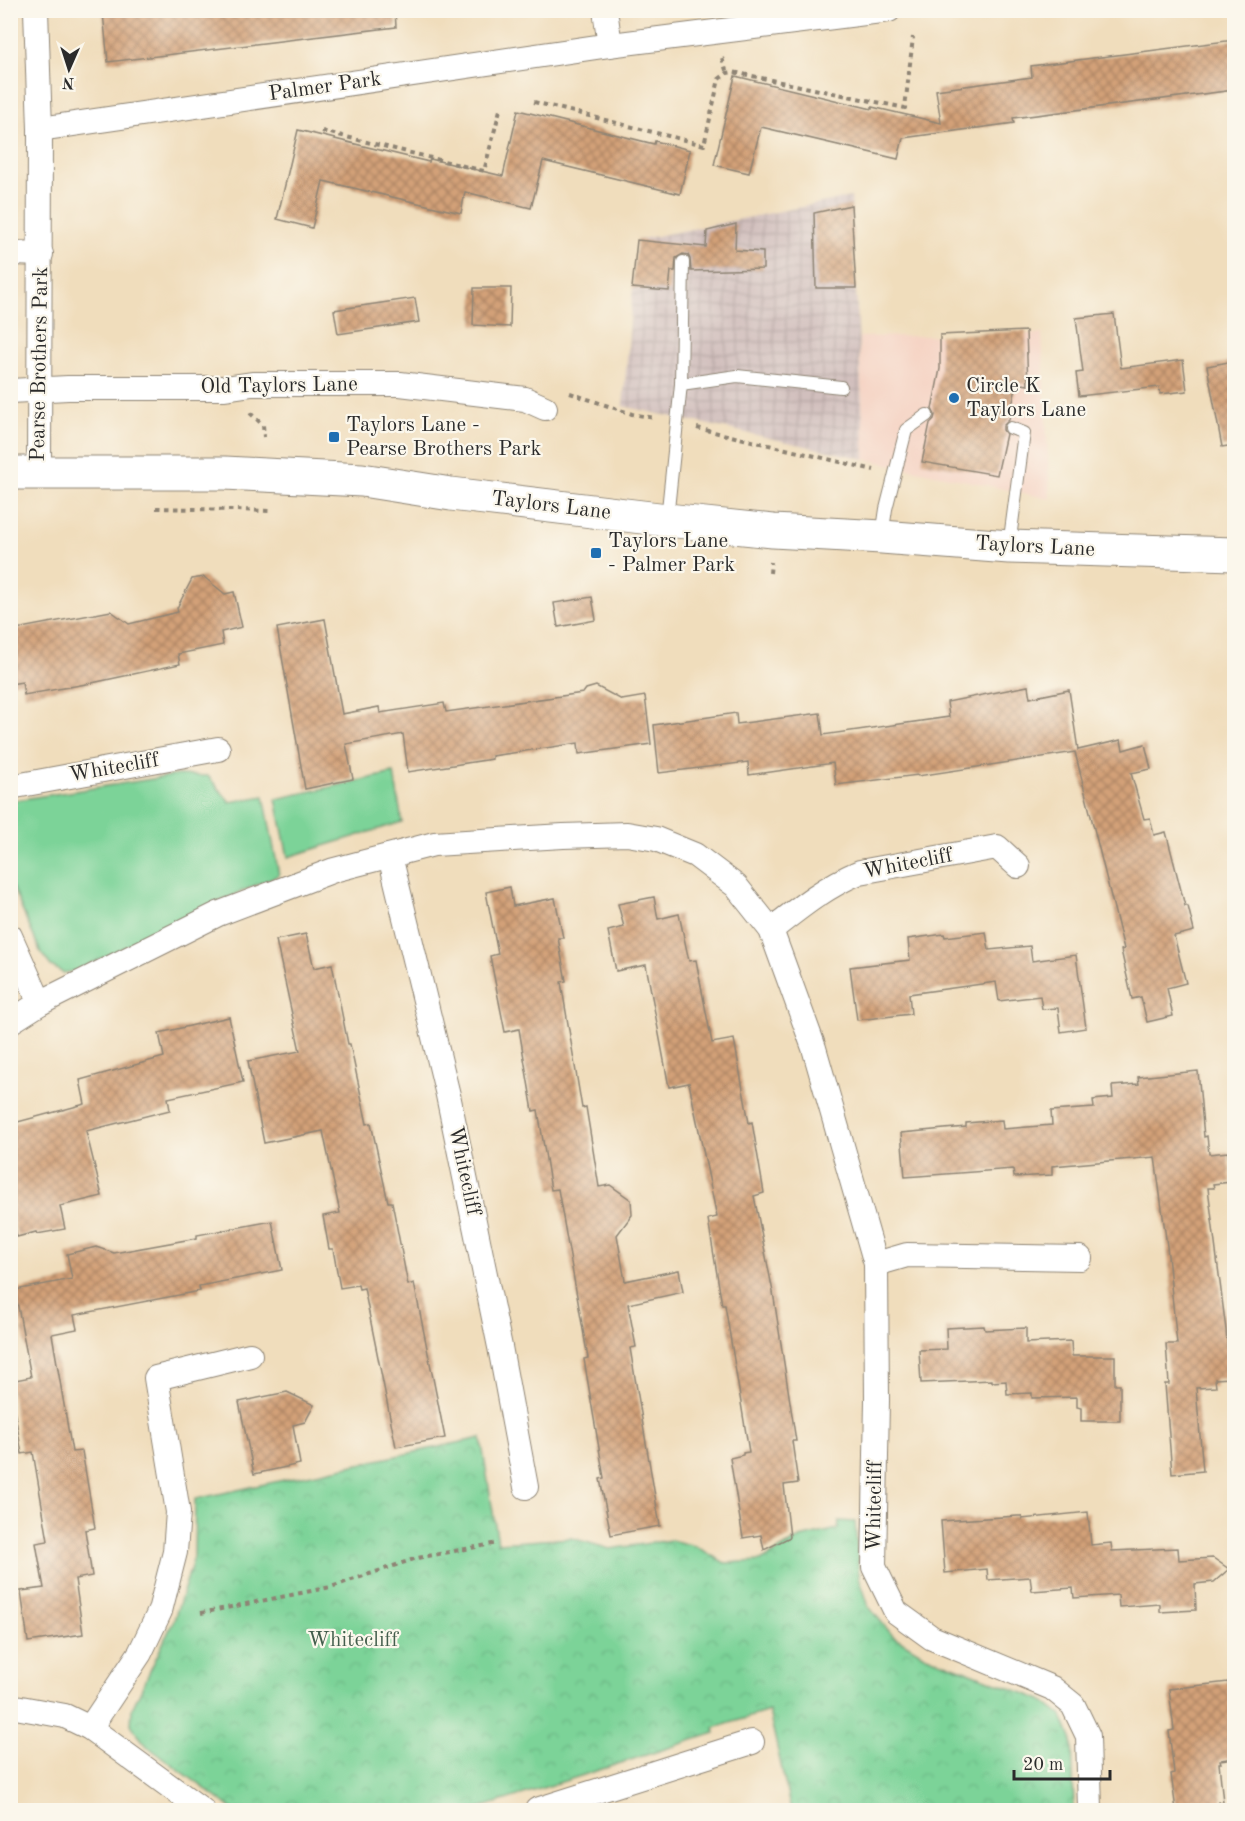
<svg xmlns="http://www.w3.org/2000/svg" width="1245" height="1821" viewBox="0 0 1245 1821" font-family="'Old Standard TT',serif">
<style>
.built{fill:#f5d2c2}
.industrial{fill:url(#industrial-grid)}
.green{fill:#7cd398;stroke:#547f62;stroke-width:1.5}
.park{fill:url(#park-crowns);stroke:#547f62;stroke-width:1.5}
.building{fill:url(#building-cross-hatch)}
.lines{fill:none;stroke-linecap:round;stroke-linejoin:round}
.lane-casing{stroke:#8e8474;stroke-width:14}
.street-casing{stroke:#8e8474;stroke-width:26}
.secondary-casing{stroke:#8e8474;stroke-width:35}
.path{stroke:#8e8474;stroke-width:4;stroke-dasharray:4.5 4.5;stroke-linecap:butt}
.lane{stroke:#fff;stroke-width:12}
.street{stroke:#fff;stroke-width:24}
.secondary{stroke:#fff;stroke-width:33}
.poi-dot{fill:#1f6fb2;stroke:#fbf7ec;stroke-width:2}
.labels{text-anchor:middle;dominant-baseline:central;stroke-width:4.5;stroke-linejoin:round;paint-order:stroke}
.street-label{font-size:21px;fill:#2b2b2b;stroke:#fbf7ec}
.poi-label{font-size:21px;fill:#2b2b2b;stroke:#fbf7ec;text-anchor:start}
.park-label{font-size:21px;fill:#435d4c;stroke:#fbf7ec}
</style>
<defs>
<pattern id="industrial-grid" width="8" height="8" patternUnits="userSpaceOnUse" patternTransform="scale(1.5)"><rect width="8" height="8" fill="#d1bfbd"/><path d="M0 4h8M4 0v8" fill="none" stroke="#b4a4a3"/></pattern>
<pattern id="park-crowns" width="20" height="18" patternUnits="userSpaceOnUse" patternTransform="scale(1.5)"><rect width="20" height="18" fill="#7cd398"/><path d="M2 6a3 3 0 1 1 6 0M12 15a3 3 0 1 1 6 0" fill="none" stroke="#6bb583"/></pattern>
<pattern id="building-cross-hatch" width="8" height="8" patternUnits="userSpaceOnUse" patternTransform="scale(1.5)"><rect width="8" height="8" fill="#d3a178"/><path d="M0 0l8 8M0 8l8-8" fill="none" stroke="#ab8363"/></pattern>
</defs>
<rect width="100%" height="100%" fill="#fbf7ec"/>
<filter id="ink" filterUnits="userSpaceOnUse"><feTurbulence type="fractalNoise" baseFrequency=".0167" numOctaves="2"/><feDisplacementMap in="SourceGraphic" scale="12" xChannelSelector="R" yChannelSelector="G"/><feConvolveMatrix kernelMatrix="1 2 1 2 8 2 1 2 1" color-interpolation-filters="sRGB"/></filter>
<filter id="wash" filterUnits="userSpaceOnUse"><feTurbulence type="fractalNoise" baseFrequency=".008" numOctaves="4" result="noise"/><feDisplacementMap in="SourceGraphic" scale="24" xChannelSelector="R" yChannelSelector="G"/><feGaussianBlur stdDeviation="1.35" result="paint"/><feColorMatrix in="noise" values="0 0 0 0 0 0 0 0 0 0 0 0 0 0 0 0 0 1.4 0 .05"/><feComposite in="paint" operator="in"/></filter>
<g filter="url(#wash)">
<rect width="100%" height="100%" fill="#f0ddbc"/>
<path class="built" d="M1042,334L1050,499L865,459L859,337Z"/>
<path class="industrial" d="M851,197L865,459L623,406L637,240Z"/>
<g class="green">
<path d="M394,773L402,822L288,857L276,799Z"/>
<path d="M178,775L208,776L230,802L264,796L279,875L207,907L76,971L63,973L51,966L41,953L11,884L10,801Z"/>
</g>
<path class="park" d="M481,1438L498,1543L572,1538L610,1549L671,1540L695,1546L725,1563L761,1561L800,1538L838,1529L839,1521L855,1522L859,1577L869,1607L893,1636L924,1655L1042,1700L1062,1716L1072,1741L1074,1810H791L769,1711L714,1728L715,1733L474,1810H234L147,1746L131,1726L132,1709L174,1620L194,1557L195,1499Z"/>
<g id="blocks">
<g class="building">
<path d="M128,10H395L396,27L108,62L103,13Z"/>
<path d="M1234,40V90L1013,118L1014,123L903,138L898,159L761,127L749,173L714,165L735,76L872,109V107L941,123L936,90L1032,77L1031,66Z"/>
<path d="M518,110L654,144L655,141L690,150L680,194L543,161L531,208L465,192L461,213L323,181L312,228L277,219L298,130L429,162L430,159L503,176Z"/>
<path d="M851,205L856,288H816L814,213Z"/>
<path d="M736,224L735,250L763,252V269L691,271L690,259L688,255L683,254L676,258L675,271H671L669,291L632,288L637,240L706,247L707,231Z"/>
<path d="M474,288H511L510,327L473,325Z"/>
<path d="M415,298L419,322L338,334L334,310Z"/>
<path d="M1114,314L1121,368L1183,360L1187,391L1160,394L1159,387L1079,396L1076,373L1083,372L1076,318Z"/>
<path d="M1026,331L1028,385L1017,383L1009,420L1003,426V430L1006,434L997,475L922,462L930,423L934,419L935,415L932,409L940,369V335Z"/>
<path d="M1234,361V445L1222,447L1207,366Z"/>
<path d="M204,577L225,594L234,592L242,627L221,632L223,645L178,654L180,664L92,683L24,695L22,682L10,684V630L111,611L129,624L178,612L177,608L192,579Z"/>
<path d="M592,597L596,620L558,627L554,603Z"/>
<path d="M325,619L342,714L379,707L380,713L444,703L446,712L583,693L586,689L596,686L622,700L645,696L651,744L579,754L578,743L492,756V759L408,772L403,734L346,744L353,779L305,789L277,628Z"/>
<path d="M1028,686L1030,698L1069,690L1078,750L1121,740L1123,750L1145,744L1151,769L1131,773L1144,819L1150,818L1154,835L1166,832L1185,906H1188L1194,931L1174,936L1186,983L1167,988L1173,1016L1147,1022L1141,997L1132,999L1121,950L1124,949L1075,752L918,776V775L836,785L833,763L749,775L748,762L659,773L654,725L736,713L737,724L820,713L823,735L949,717L947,702Z"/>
<path d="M510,887L513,906L555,898L563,938H558L566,981L561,982L582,1108L586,1107L599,1187L610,1185L631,1200L632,1215L617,1235L625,1281L679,1270L683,1292L628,1304L636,1347L630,1348L660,1526L611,1535L600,1479L604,1478L584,1359L588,1358L558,1189L551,1190L538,1110L533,1111L519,1029L505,1032L490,956L498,954L486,892Z"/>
<path d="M654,897L658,919L679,914L689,961L696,960L712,1043L734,1039L749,1123L752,1122L764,1193L754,1196L773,1292L796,1441H792L798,1483L784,1485L790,1537L764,1550L761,1535L743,1538L730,1458L743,1455V1453L749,1452L725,1305H722L708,1219L717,1217L689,1083L669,1087L646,965L616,971L608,931L624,927L618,904Z"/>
<path d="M986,932L989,950L1030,946L1032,961L1076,955L1086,1028L1061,1032L1058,1008L1042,1009L1040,996L999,1001L996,982L909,994L911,1014L857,1020L850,967L910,960L908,939L944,934L945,937Z"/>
<path d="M306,934L314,968L332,964L348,1044H350L367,1124L371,1123L388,1202H392L408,1285L414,1283L445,1438L396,1447L364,1288L359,1289L358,1285L340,1288L333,1249H329L323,1216L340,1213L323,1131L264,1143L248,1061L300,1051L276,940Z"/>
<path d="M229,1017L243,1082L168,1098L170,1110L86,1131L102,1196L60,1206L65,1229L37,1234L36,1232L17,1237L10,1206V1124L85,1104L80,1080L164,1057L159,1033Z"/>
<path d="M1198,1071L1204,1137L1207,1136L1209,1154L1228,1152L1231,1182L1213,1184L1214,1188H1208L1226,1330L1230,1378L1215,1379L1216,1387L1196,1388L1203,1471L1172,1474L1165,1384H1169L1166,1344H1177L1167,1246L1155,1157L1052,1166V1175L1014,1177L1013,1169L905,1177L901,1133L966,1127V1123L1002,1120L1003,1129L1052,1125L1051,1111L1094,1108L1093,1100L1113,1098L1112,1086L1139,1084L1138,1077Z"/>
<path d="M272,1221L282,1270L199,1286L200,1291L74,1315L77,1329L52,1334L72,1452L82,1451L95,1528L85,1530L92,1576L75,1579L83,1634L28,1642L21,1591L44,1588L36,1543L48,1541L33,1452L22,1454L10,1386V1381L31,1377L15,1290L72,1279L67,1254L96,1247L114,1253L197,1238V1235Z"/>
<path d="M984,1326L985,1330L1026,1328V1343L1071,1341L1072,1356H1115V1385H1120V1421H1081V1408L1077,1407V1397L1032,1398V1393L1007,1394L1006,1381L992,1382V1380L921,1383L919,1350L947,1349L946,1328Z"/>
<path d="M287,1392L314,1405L305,1422L293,1425L300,1464L254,1474L239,1402Z"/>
<path d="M1088,1512L1091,1545L1111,1543L1112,1551L1178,1548L1179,1560L1213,1558L1229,1569L1214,1582L1195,1584L1196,1610L1160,1612V1604L1119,1607L1118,1595L1074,1598L1073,1588L1032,1591L1030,1577L988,1580L987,1569L945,1573L941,1521L1018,1516H1022V1519Z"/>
<path d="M1228,1682L1234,1733V1758L1220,1760L1221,1763H1219L1223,1802H1218L1219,1810H1176L1171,1774L1174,1773L1169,1731L1174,1730L1169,1689Z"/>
</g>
</g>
</g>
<g filter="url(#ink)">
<use href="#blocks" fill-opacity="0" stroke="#8e8474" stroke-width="1.5"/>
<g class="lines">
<g class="lane-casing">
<g id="lane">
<path d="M681,384L737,376L841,387"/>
<path d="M667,519L681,384L683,262"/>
<path d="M882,536L886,509L906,430L927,415"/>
<path d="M1009,546L1024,433L1011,428"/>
</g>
</g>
<g class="street-casing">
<g id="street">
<path d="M36,10L40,129L39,473"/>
<path d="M605,10L610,45"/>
<path d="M40,129L610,45L889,10"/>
<path d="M10,255L13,253L41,254"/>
<path d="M10,391L68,388H225L252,384H400L525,399L545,408"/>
<path d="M10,787L218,749"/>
<path d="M390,856L448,1095L500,1347L526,1487"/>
<path d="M771,930C799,908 826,886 860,872L997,847L1018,866"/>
<path d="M10,936L40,1003"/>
<path d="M10,1022L40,1003L218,914L334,870L434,844L563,836L627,834L656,839L695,855L736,886L771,930L814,1048L876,1264L877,1400L874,1567L896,1612L932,1638L1052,1688L1073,1705L1088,1736L1090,1810"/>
<path d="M876,1264L907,1255L1080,1258"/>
<path d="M10,1706L65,1716L90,1728L202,1810"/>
<path d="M90,1728L140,1653L160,1611L175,1552L178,1512L156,1378L250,1355"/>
<path d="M537,1810L752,1742"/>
</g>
</g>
<g class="secondary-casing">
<path id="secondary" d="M10,473H225L362,480L451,494L667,520L773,531L882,537L1009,547L1234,554"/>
</g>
<g class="path">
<path d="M722,58L727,73"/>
<path d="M534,102L704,145L719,79L727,73L733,72L905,108L913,37"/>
<path d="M322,131L484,171L501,106"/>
<path d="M570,393L632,414L655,418"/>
<path d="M250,413L263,425L264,437"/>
<path d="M697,428L874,470"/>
<path d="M156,508L271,511"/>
<path d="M770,573L771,562"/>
<path d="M201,1613L331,1587L417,1558L498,1543"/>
</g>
<use href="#lane" class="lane"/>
<use href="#street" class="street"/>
<use href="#secondary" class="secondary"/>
</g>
</g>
<g class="poi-dot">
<circle cx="954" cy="398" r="6"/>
<rect x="328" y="431" width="12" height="12" rx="3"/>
<rect x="590" y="547" width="12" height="12" rx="3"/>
</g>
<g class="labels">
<g class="street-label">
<text transform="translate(325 87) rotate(-8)">Palmer Park</text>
<text transform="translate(40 364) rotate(-89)">Pearse Brothers Park</text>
<text transform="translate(279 386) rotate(-1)">Old Taylors Lane</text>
<text transform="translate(551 506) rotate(7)">Taylors Lane</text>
<text transform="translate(1035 547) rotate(3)">Taylors Lane</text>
<text transform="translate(114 768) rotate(-10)">Whitecliff</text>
<text transform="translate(908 864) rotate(-11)">Whitecliff</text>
<text transform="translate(464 1171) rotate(78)">Whitecliff</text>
<text transform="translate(875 1506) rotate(-89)">Whitecliff</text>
</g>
<g class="poi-label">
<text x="966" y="386">Circle K<tspan x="966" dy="24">Taylors Lane</tspan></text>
<text x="346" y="425">Taylors Lane -<tspan x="346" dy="24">Pearse Brothers Park</tspan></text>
<text x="608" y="541">Taylors Lane<tspan x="608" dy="24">- Palmer Park</tspan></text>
</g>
<g class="park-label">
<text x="353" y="1640">Whitecliff</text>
</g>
</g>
<rect width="1245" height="1821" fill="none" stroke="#fbf7ec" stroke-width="36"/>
<g transform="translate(69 69) rotate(183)" stroke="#fbf7ec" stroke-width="4.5" paint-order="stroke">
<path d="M0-4.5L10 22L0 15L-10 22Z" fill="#2b2b2b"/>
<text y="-9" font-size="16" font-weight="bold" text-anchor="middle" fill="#2b2b2b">N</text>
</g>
<path d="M1014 1770v9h96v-9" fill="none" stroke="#2b2b2b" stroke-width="3"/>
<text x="1023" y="1770" font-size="18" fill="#2b2b2b" stroke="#fbf7ec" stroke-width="4.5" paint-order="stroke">20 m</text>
</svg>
